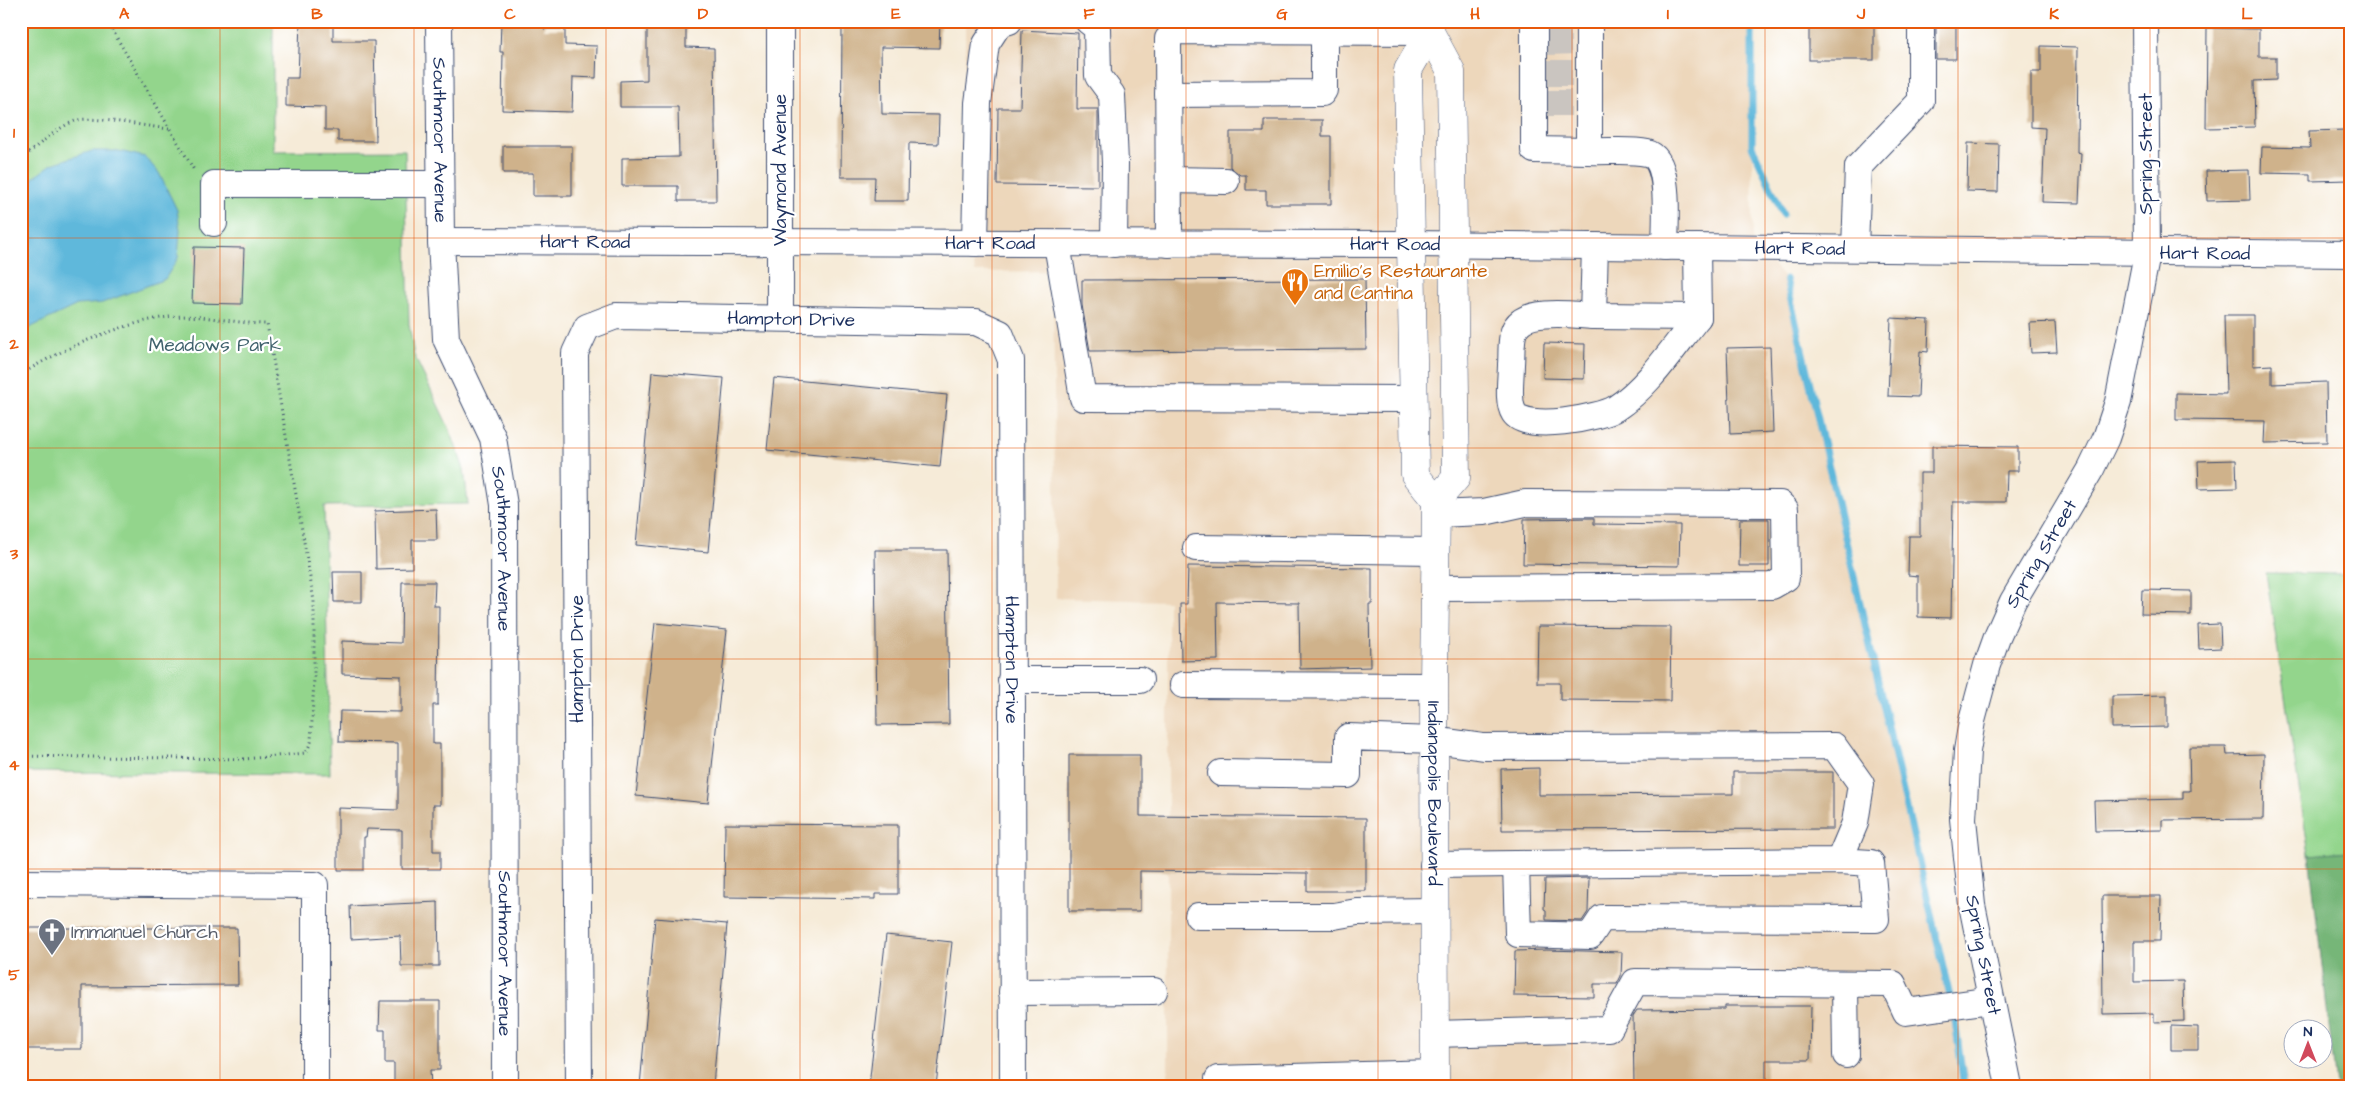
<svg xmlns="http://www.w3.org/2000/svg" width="2371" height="1107" viewBox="0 0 2371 1107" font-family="'Architects Daughter',sans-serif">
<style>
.built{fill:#edd7bb}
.green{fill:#93d58c;stroke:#578275}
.forest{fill:#76b678;stroke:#48726b}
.water{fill:#5eb8db;stroke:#3c749c}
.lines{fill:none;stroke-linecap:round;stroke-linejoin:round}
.stream{stroke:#5eb8db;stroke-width:7}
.building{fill:#cfb28b}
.minor-tunnel{stroke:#cac5c0;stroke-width:26;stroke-dasharray:26 13;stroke-linecap:butt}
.minor-casing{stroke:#3c4b70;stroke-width:28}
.highway-casing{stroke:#3c4b70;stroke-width:29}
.path{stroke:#3c4b70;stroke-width:3;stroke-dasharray:1 4;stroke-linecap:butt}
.minor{stroke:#fff;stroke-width:26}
.highway{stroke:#fff;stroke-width:28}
.grid{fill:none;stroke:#e8590c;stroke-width:1;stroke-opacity:0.55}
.labels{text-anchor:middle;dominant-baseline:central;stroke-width:4.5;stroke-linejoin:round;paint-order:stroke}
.street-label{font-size:19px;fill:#1b2f5e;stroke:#fff}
.food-label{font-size:19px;fill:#c56008;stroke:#fff;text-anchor:start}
.park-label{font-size:19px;fill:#3f616c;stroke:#fff}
.worship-label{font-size:19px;fill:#5b616d;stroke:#fff;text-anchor:start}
.neatline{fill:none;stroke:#e8590c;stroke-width:2}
.grid-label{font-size:16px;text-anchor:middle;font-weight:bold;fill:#e8590c}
</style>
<rect width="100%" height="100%" fill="#fff"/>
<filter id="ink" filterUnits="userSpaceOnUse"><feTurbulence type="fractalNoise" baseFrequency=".02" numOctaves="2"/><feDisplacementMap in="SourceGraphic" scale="10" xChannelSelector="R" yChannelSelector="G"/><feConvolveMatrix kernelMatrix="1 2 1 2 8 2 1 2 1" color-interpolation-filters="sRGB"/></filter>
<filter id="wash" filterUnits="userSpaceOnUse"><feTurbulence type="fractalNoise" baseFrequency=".0096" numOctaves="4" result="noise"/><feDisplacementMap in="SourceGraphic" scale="20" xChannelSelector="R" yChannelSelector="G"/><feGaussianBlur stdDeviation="1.12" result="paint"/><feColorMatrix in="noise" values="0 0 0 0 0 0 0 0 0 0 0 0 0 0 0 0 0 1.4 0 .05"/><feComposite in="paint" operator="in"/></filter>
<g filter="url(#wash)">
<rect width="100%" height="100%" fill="#f6ebd8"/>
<path class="built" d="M965,21H1751L1753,243L1786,279L1970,1086H1168V601L1056,598L1053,271L975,272L967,221Z"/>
<g class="green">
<path d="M21,21H273V151L405,150L409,324L414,355L450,430L464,469L468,504L324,506L330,774L21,772Z"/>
<path d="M2266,573L2350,574V851L2309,854Z"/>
</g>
<path class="forest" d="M2350,851V1086H2336L2309,854Z"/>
<path class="water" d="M92,151H119L145,157L159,173L177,210L180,230L178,258L165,279L102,303L77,305L21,332V187L52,164Z"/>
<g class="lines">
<g class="stream">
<path d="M1752,21V146L1783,214"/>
<path d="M1786,279L1950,997"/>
<path d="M1955,1021L1964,1086"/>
</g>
</g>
<g id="blocks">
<g class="building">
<path d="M300,21H333V41H374L376,141H338V130H325V107L286,106V78H298Z"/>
<path d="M501,21H545L544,29H565V45L597,46L596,78L573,77L572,112L502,110L503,52H500Z"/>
<path d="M647,21H686V47L714,48L716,201H678V186H622V158L679,157L678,107H620V81L647,80Z"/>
<path d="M909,21H940L939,48L881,47L882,114L939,115L938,144L909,143L908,201H874L875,177H841L842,26L909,25Z"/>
<rect x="1809" y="21" width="65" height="39"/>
<rect x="1936" y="21" width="20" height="38"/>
<path d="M2207,28L2259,29V57H2276V80L2254,81L2255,127L2206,128Z"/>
<path d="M1022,30L1078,33L1077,109H1098V186L997,185L998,108H1020Z"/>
<path d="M2041,46L2078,47L2077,152L2081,153L2079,203L2042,202L2045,128L2031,127V72H2041Z"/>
<path d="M1264,120H1322V136H1331V204H1266V190H1246V175H1240L1230,167V132H1264Z"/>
<path d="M2345,130L2346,144H2350V180L2310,181V174L2261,173L2262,147L2310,148L2309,131Z"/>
<path d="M1968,143L1999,144L1998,192L1967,191Z"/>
<path d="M503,146H572V196H533V173H503Z"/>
<path d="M2249,170L2250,200L2207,201L2206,171Z"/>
<path d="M194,247L244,248L242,304L192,303Z"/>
<path d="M1365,279L1366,349L1090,351L1082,305V280Z"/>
<path d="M2224,315H2253V366L2272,365V384L2326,382L2327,442L2264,443L2265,421L2176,420V393L2226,394Z"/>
<path d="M1891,318L1929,320L1928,352L1920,351L1918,397L1888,396Z"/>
<path d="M2055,322L2057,352L2031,353L2029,323Z"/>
<path d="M1544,343L1585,344L1584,379L1543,378Z"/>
<path d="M1770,347L1773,432L1730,434L1727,348Z"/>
<path d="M652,372L724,378L708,552L636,545Z"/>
<path d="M774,378L947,395L940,467L767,450Z"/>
<path d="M1932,446L2018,447V471H2007L2006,502H1953L1951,618L1918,617V576L1908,575L1909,536H1920V473H1932Z"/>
<path d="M2236,460L2237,488L2199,489L2198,461Z"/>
<path d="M436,509L437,540H412V568L376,569L375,511Z"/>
<path d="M1594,518V524L1680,525L1679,566L1523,564L1524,519Z"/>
<path d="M1740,519H1769V566H1739Z"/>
<path d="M875,550H947L949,724L877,725Z"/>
<path d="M1188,566L1372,568V604H1369L1370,667L1300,669L1299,603L1217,602L1218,660L1181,661L1180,604H1187Z"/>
<path d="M333,572H362V602H334Z"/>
<path d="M402,582H435L434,606H439L438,705H433V744H440V805H433V851H440V869H402V830L367,829L366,837H364V870H338V808L398,810V743L339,742L340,711L401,712V676L342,674V641L401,643Z"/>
<path d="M2142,590L2191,591V615L2141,614Z"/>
<path d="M655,623L727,630L708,803L636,796Z"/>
<path d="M2220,624L2221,648L2199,649L2198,625Z"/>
<path d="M1538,626L1671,627L1670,701L1560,700V683H1537Z"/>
<path d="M2167,695V727L2112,728V696Z"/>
<path d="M2189,747H2226L2227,755L2264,754L2263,819L2162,820V830L2095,831L2094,801L2183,799V791H2190Z"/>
<path d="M1069,755H1140V816L1366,818V891H1307V873L1140,871V911H1069Z"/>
<path d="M1539,768V795L1733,794V772H1833V829L1502,830L1501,769Z"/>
<path d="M725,824L898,825V894H875V899L724,897Z"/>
<path d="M1589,878L1588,912L1582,921L1546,920V910L1544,909L1545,879Z"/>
<path d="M2102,896H2161L2160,941H2134V982L2183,981L2184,1021L2154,1022V1013L2103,1014Z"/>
<path d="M438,902L439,966H401L400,936L351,939L350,906Z"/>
<path d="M655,918L727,924L713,1086H640Z"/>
<path d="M21,928H237L238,985L82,986V1049H26V984H21Z"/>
<path d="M886,935L952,942L936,1086H869Z"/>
<path d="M1546,950L1622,952L1621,976L1617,984H1594V997L1514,996L1515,951Z"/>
<path d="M380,1001H440V1070H430L431,1086H394V1063H385V1030H379Z"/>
<path d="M1725,1006H1811L1810,1060H1766V1086H1634L1633,1016L1637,1010L1725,1009Z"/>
<path d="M2171,1026L2198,1027V1050H2171Z"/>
</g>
</g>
</g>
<g filter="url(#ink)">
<use href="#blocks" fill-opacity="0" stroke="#3c4b70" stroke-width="1"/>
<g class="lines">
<g class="minor-tunnel">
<path d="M1545,42L1579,41"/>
<path d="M1546,73H1580"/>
<path d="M1545,103H1580"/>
</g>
<g class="minor-casing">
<g id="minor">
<path id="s1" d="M439,21L441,241L446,339L493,438L504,505L505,1086"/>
<path d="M780,21V318"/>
<path d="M1088,21L1097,28L1098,76L1112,95L1115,163L1114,244"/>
<path d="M1534,21V150L1589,151V21"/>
<path d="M1168,94L1322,93L1324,90V30"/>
<path d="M1589,151C1607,152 1629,149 1647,153C1672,159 1665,225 1665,247"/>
<path d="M1169,180L1226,181"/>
<path d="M214,223V184H440"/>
<path id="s2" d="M441,241C764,243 1087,243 1410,244C1723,246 2036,253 2350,254"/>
<path d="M975,243L978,103L986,44L999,24L1009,21"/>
<path d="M1057,244L1083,398L1413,399"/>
<path d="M1169,244L1168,39L1176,31L1430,32"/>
<path d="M1595,246L1593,316L1698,317L1697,247"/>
<path d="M1855,248L1858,167L1921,101V21"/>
<path d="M1593,316C1574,315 1528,308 1516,327C1510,336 1512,354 1511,364C1511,378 1507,402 1514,413C1526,432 1600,418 1616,408C1649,386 1673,348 1698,317"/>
<path d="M1196,548L1436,551"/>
<path d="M1435,588L1772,586L1786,578L1785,509L1780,504L1525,503L1484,512L1436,514"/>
<path d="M1011,680H1140"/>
<path d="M1183,685L1434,686"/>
<path d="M1221,773L1348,775V737L1434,740L1484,747L1834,746L1861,784L1855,823L1839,861L1516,864L1518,934L1590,936L1602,918L1876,919L1871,863L1839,861"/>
<path d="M1433,865L1516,864"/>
<path d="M21,883L315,885V1086"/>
<path d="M1198,916H1334L1357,912L1434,911"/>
<path d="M1845,984L1846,1055"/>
<path d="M1012,992L1154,991"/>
<path d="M1435,1034L1609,1029L1635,982L1893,984L1906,1012L1991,1000"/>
<path id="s3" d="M579,1086L575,353L587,327L616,316L976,322L1000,333L1011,360L1013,1086"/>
<path d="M1218,1086V1079L1435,1073"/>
<path id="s4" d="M2009,1086L1972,905L1963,819L1967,751L1972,721L1987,665L1997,637L2013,601L2091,469L2106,438L2118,402L2147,254L2145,21"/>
</g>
</g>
<g class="highway-casing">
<g id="highway">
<path id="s5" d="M1430,21V32L1451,71L1456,478L1436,501L1434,686L1435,1086"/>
<path d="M1430,32L1408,70L1415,475L1436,501"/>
</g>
</g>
<g class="path">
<path d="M107,21L194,170"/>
<path d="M21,159C38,146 58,126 78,120C91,116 152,127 169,129"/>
<path d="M21,375C55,351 127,321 169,317C202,313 234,324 267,324L314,601V678L311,742L306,753L245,759L21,756"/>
</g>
<use href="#minor" class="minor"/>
<use href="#highway" class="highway"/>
</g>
</g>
<path class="grid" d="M220,21V1086M414,21V1086M606,21V1086M800,21V1086M992,21V1086M1186,21V1086M1378,21V1086M1572,21V1086M1765,21V1086M1958,21V1086M2150,21V1086M21,238H2350M21,448H2350M21,659H2350M21,869H2350"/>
<defs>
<g id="restaurant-pin" transform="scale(1.4375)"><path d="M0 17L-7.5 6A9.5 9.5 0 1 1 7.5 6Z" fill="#e8710a" stroke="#fff"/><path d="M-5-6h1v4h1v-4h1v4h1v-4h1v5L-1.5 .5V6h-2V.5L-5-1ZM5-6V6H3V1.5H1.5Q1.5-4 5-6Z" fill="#fff"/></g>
<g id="church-pin" transform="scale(1.4375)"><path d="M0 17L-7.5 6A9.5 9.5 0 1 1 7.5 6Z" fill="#6b7280" stroke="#fff"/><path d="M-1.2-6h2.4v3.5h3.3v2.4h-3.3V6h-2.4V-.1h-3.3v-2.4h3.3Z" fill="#fff"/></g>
</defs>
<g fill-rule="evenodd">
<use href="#restaurant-pin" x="1295" y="282"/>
<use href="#church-pin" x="52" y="932"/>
</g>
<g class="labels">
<g class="street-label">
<text stroke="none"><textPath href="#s1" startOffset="119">Southmoor Avenue</textPath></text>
<text transform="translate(2146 154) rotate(-90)">Spring Street</text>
<text transform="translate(780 170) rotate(-90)">Waymond Avenue</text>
<text stroke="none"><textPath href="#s2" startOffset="144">Hart Road</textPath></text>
<text stroke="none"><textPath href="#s2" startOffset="549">Hart Road</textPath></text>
<text stroke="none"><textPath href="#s2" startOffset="954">Hart Road</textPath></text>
<text stroke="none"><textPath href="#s2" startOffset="1359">Hart Road</textPath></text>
<text stroke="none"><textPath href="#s2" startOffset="1764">Hart Road</textPath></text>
<text stroke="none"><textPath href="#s3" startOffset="968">Hampton Drive</textPath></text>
<text stroke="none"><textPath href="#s1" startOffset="539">Southmoor Avenue</textPath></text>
<text stroke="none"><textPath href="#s4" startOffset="552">Spring Street</textPath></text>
<text transform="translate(577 659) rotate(-90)">Hampton Drive</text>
<text stroke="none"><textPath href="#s3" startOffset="1508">Hampton Drive</textPath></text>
<text stroke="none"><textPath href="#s5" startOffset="785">Indianapolis Boulevard</textPath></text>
<text stroke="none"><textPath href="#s1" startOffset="944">Southmoor Avenue</textPath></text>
<text transform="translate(1983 955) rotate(79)">Spring Street</text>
</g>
<g class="food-label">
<text x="1314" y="271">Emilio's Restaurante<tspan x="1314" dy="22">and Cantina</tspan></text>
</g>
<g class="park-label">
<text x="215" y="345">Meadows Park</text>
</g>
<g class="worship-label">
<text x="71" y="932">Immanuel Church</text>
</g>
</g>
<rect width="2371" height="1107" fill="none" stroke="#fff" stroke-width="55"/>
<g transform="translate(2308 1044)"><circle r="24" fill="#ffffff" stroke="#a4acbf"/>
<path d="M0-4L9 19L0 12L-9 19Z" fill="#d1495b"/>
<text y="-8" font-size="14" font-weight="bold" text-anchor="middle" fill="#1b2f5e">N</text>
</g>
<rect x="28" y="28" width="2316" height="1052" class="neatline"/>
<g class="grid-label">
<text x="124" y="19">A</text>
<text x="317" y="19">B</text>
<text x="510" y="19">C</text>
<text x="703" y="19">D</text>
<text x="896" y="19">E</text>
<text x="1089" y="19">F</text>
<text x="1282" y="19">G</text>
<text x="1475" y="19">H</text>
<text x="1668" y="19">I</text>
<text x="1861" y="19">J</text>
<text x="2054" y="19">K</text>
<text x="2247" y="19">L</text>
<text x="14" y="138">1</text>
<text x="14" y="349">2</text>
<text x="14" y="559">3</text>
<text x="14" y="770">4</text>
<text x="14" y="980">5</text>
</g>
</svg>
